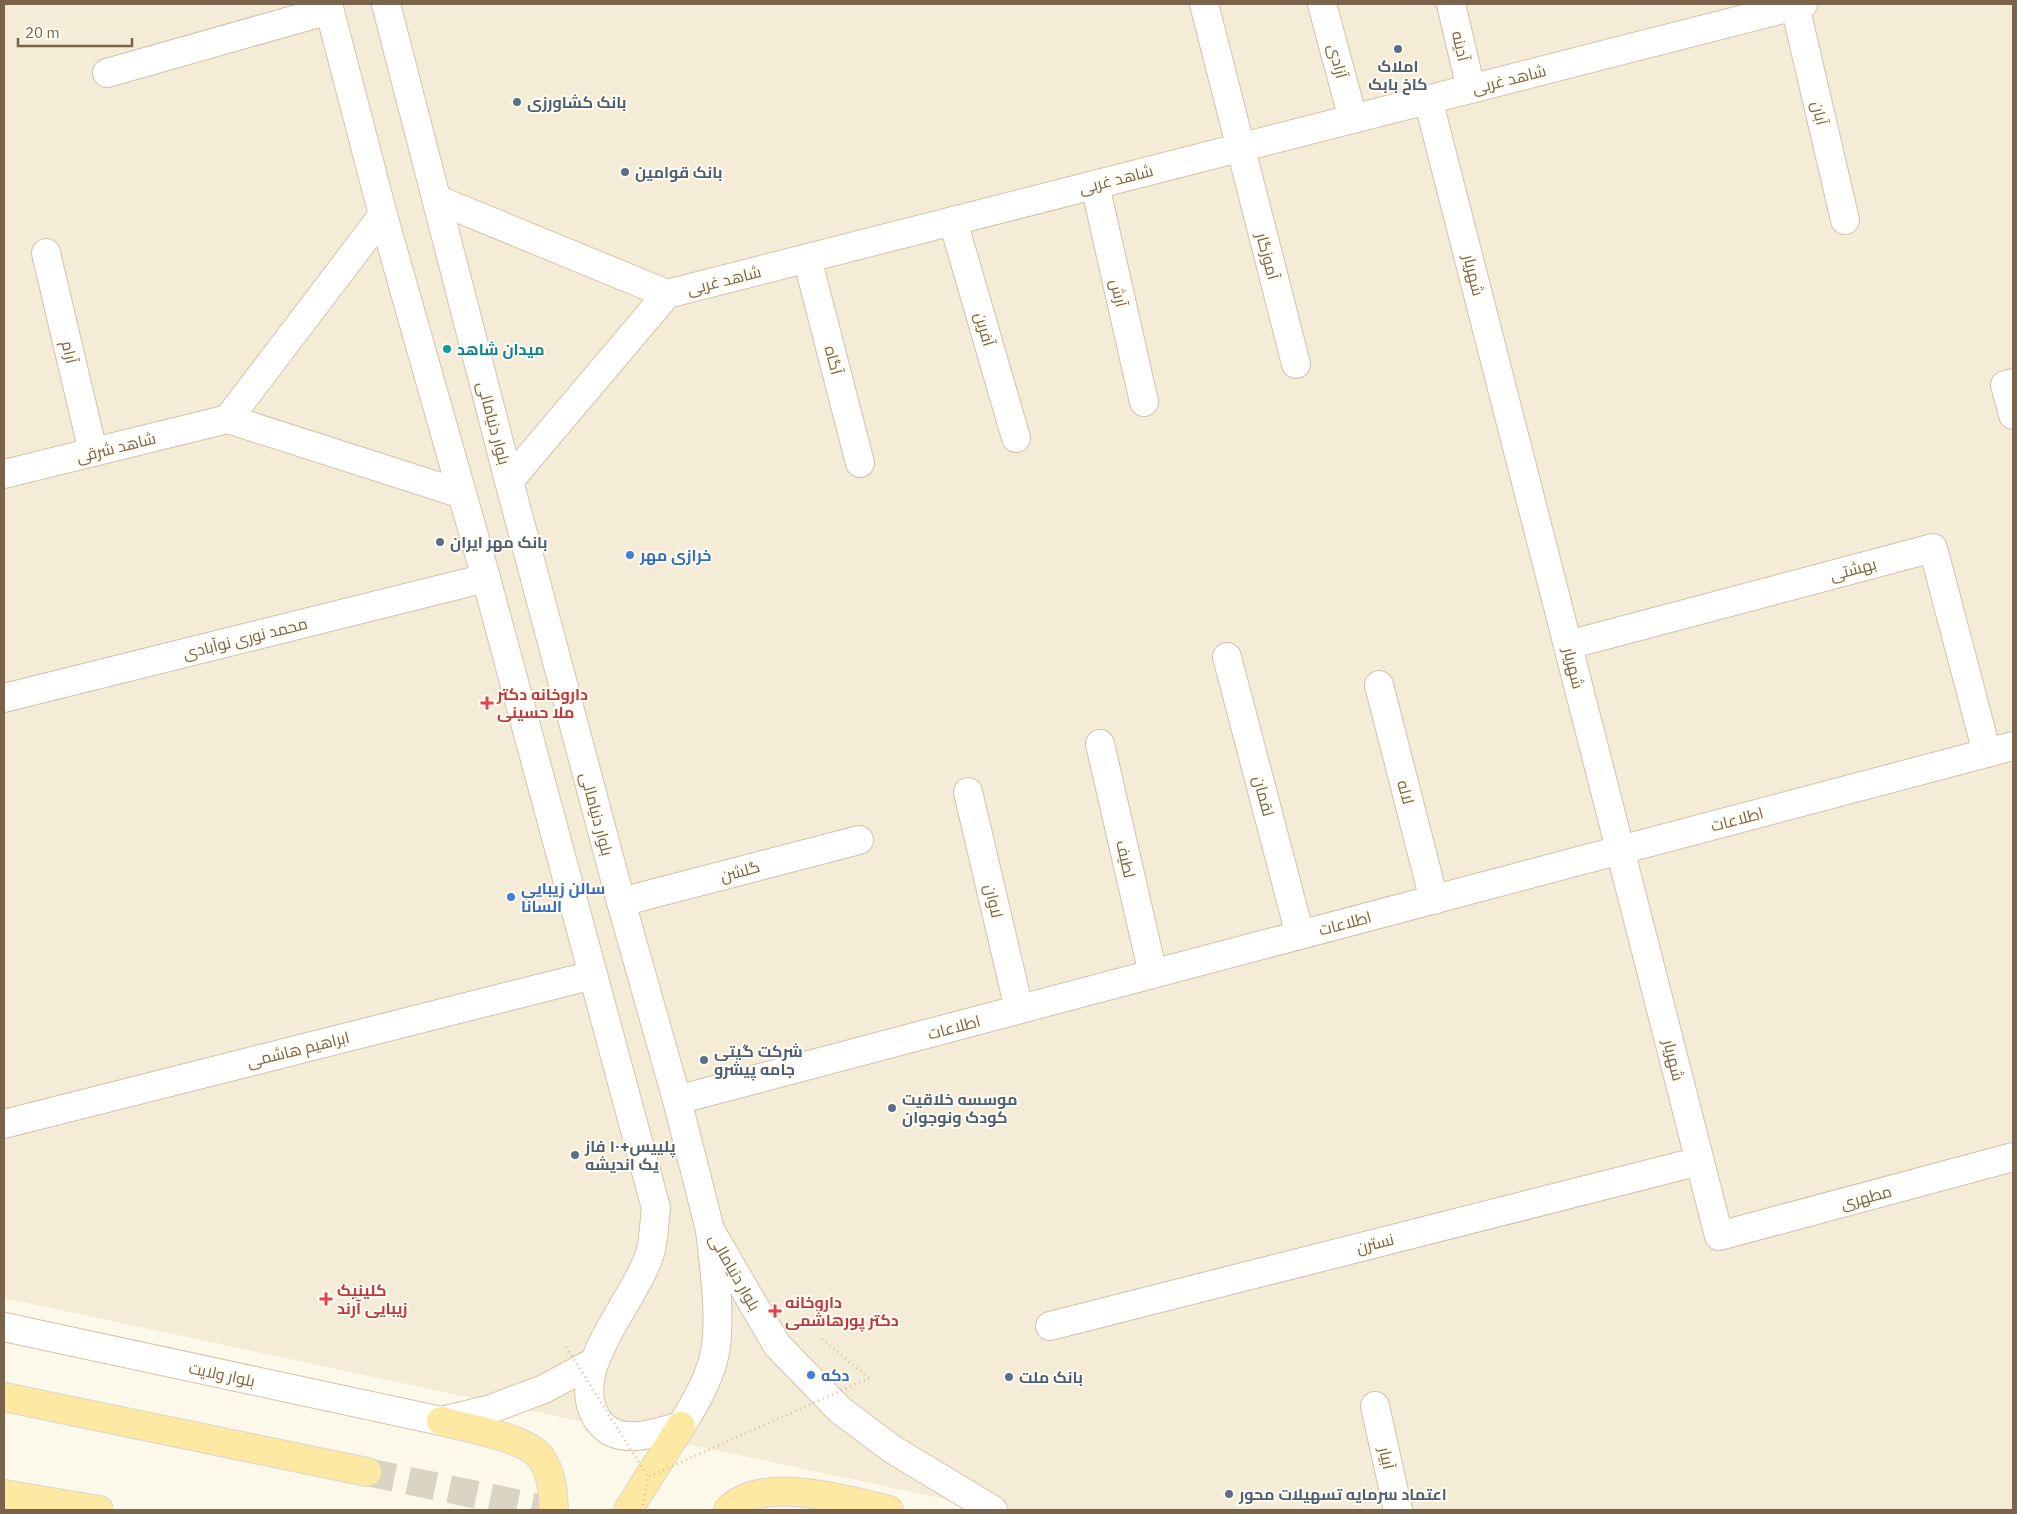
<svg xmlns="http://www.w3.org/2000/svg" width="2017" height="1514" viewBox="0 0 2017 1514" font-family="'IBM Plex Sans',Cairo,sans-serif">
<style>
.residential{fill:#f5ecd7}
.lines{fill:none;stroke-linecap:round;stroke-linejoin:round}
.primary-tunnel{stroke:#dcd4c2;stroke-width:28;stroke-dasharray:28 14;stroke-linecap:butt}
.street-casing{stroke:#d1c2ae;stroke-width:30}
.secondary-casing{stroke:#d4c4ab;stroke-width:30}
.primary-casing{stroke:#dcd6d0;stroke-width:30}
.path{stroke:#dac0a2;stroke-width:3;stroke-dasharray:1 4;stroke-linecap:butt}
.street{stroke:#fff;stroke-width:28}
.secondary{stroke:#fff;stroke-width:28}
.primary{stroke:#fde9a1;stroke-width:28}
.path-bridge{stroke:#dac0a2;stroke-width:3;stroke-dasharray:1 4;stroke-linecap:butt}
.service-dot{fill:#5c6f8a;stroke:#fffcf1;stroke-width:2}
.culture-dot{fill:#0f9aa8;stroke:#fffcf1;stroke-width:2}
.shop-dot{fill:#3f7fe0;stroke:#fffcf1;stroke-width:2}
.health-dot{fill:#e0444e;stroke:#fffcf1;stroke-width:2}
.labels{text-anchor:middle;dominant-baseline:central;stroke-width:4;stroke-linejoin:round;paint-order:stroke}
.street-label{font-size:16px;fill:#7a634b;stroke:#fffcf1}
.service-label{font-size:16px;font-weight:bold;fill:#4e5e75;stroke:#fffcf1;text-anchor:start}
.culture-label{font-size:16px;font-weight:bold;fill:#0d838f;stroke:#fffcf1;text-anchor:start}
.shop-label{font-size:16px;font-weight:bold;fill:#366cbe;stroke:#fffcf1;text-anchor:start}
.health-label{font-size:16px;font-weight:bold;fill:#be3a42;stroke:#fffcf1;text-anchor:start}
</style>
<rect width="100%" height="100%" fill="#fdf9ea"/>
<path class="residential" d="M4,4H2013V1510H996L4,1298Z"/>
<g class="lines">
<path class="primary-tunnel" d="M367,1472L549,1510"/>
<g class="street-casing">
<g id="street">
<path d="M1204,4L1296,364"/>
<path d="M1322,4L1353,119"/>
<path d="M1451,4L1471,89"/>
<path d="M1795,6L1845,220"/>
<path d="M107,73L329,10"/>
<path d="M1428,99L1719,1236L2013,1157"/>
<path d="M1095,185L1144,402"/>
<path d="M953,221L1016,438"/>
<path d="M46,253L93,452"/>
<path d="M807,258L860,463"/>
<path d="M2013,383L2005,385L2013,415"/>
<path d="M1568,645L1933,548L1987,753"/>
<path d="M1227,657L1300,935"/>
<path d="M1379,685L1434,900"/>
<path d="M4,698L486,578"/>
<path d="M1100,744L1153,974"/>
<path d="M968,792L1019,1009"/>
<path d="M621,902L859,840"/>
<path d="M677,1100L2013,746"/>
<path d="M4,1124L593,975"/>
<path d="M1050,1326L1700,1161"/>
<path d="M1375,1406L1398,1510"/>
</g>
</g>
<g class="secondary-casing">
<g id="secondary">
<path d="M328,4L383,215L486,578L656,1208C654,1223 654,1240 650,1253C637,1299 564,1372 598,1420C618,1448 654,1433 681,1426C694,1405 706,1385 713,1361C723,1324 714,1267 710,1230"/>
<path d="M386,4L509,481L621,902L677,1100L710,1230L777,1345L840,1410L892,1449L993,1510"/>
<path d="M436,199L667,294"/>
<path d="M228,419L383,215"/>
<path d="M228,419L462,494"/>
<path d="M4,474L228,419"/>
<path d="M509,481L667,294L1803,4"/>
<path d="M4,1327L441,1421L491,1409L544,1389L594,1362"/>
</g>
</g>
<g class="primary-casing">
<g id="primary">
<path d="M4,1397L367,1472"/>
<path d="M441,1421C466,1428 526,1437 541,1458C552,1474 553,1492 554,1510"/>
<path d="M4,1494L99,1510"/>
<path d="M628,1510L681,1426"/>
<path d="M728,1510C762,1474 847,1500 889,1510"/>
</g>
</g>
<path class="path" d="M822,1339L869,1378"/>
<use href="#street" class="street"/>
<use href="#secondary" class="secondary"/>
<use href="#primary" class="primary"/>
<g class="path-bridge">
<path d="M566,1347L648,1477"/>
<path d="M642,1510L648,1477L869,1378"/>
</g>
</g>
<g class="service-dot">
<circle cx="1398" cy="49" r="5"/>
<circle cx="517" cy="102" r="5"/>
<circle cx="625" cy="172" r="5"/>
<circle cx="440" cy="542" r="5"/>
<circle cx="704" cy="1060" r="5"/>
<circle cx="892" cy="1108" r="5"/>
<circle cx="575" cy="1155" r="5"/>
<circle cx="1009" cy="1377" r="5"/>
<circle cx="1229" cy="1494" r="5"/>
</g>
<circle class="culture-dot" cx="447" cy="349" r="5"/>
<g class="shop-dot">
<circle cx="630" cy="555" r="5"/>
<circle cx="511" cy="897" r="5"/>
<circle cx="811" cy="1375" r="5"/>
</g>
<g class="health-dot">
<path d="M484.5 695.5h5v5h5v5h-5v5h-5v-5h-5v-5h5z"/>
<path d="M323.5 1291.5h5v5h5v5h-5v5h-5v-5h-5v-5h5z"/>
<path d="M772.5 1303.5h5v5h5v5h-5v5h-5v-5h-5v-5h5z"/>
</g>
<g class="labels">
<g class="street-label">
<text transform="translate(1461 46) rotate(77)">آدینه</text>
<text transform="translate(1338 61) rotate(75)">آزادی</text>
<text transform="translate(1509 79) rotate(-14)">شاهد غربی</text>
<text transform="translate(1820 113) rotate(77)">آبان</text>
<text transform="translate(1116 179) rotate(-14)">شاهد غربی</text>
<text transform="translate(1268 256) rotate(75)">آموزگار</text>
<text transform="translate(1474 275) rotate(76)">شهریار</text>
<text transform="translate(724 280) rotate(-14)">شاهد غربی</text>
<text transform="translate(1119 293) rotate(77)">آرش</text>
<text transform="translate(985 329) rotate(74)">آفرین</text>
<text transform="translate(70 352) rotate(77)">آرام</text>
<text transform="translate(834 360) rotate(75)">آگاه</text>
<text transform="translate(494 423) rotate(75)">بلوار دنیامالی</text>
<text transform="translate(116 447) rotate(-14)">شاهد شرقی</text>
<text transform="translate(1853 569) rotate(-15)">بهشتی</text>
<text transform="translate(245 638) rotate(-14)">محمد نوری نوآبادی</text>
<text transform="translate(1574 668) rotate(76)">شهریار</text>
<text transform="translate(1406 792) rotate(75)">لاله</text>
<text transform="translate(1264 796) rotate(75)">لقمان</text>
<text transform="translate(597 814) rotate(75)">بلوار دنیامالی</text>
<text transform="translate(1737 819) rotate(-15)">اطلاعات</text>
<text transform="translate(1126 859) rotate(77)">لطیف</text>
<text transform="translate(740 871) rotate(-15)">گلشن</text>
<text transform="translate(994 901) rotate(77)">لاوان</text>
<text transform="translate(1345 923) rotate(-15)">اطلاعات</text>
<text transform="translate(954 1027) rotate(-15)">اطلاعات</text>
<text transform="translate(298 1049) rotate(-14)">ابراهیم هاشمی</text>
<text transform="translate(1674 1060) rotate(76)">شهریار</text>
<text transform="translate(1866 1197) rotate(-15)">مطهری</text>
<text transform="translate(1375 1243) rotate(-14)">نسترن</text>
<text transform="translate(735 1272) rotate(60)">بلوار دنیامالی</text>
<text transform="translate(222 1374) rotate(12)">بلوار ولایت</text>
<text transform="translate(1387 1458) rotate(78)">آبیار</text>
</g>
<g class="service-label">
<text x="1398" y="66" text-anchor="middle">املاک<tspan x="1398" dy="18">کاخ بابک</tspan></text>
<text x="527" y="102">بانک کشاورزی</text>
<text x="635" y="172">بانک قوامین</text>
<text x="450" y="542">بانک مهر ایران</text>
<text x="714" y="1051">شرکت گیتی<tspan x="714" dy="18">جامه پیشرو</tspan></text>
<text x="902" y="1099">موسسه خلاقیت<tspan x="902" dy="18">کودک ونوجوان</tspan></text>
<text x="585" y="1146">پلییس+١٠ فاز<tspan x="585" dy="18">یک اندیشه</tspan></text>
<text x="1019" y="1377">بانک ملت</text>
<text x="1239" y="1494">اعتماد سرمایه تسهیلات محور</text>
</g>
<g class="culture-label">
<text x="457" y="349">میدان شاهد</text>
</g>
<g class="shop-label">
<text x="640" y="555">خرازی مهر</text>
<text x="521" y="888">سالن زيبايي<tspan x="521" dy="18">السانا</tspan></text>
<text x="821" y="1375">دکه</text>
</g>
<g class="health-label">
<text x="497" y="694">داروخانه دکتر<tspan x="497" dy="18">ملا حسینی</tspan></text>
<text x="337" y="1290">کلینیک<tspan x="337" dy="18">زیبایی آرند</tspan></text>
<text x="785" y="1302">داروخانه<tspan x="785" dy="18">دکتر پورهاشمی</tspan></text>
</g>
</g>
<rect width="2017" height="1514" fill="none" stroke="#7a634b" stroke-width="10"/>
<path d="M18 38v8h114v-8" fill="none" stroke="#7a634b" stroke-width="2.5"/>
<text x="25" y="38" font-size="15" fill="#7a634b" stroke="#fffcf1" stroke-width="4" paint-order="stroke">20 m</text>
</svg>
